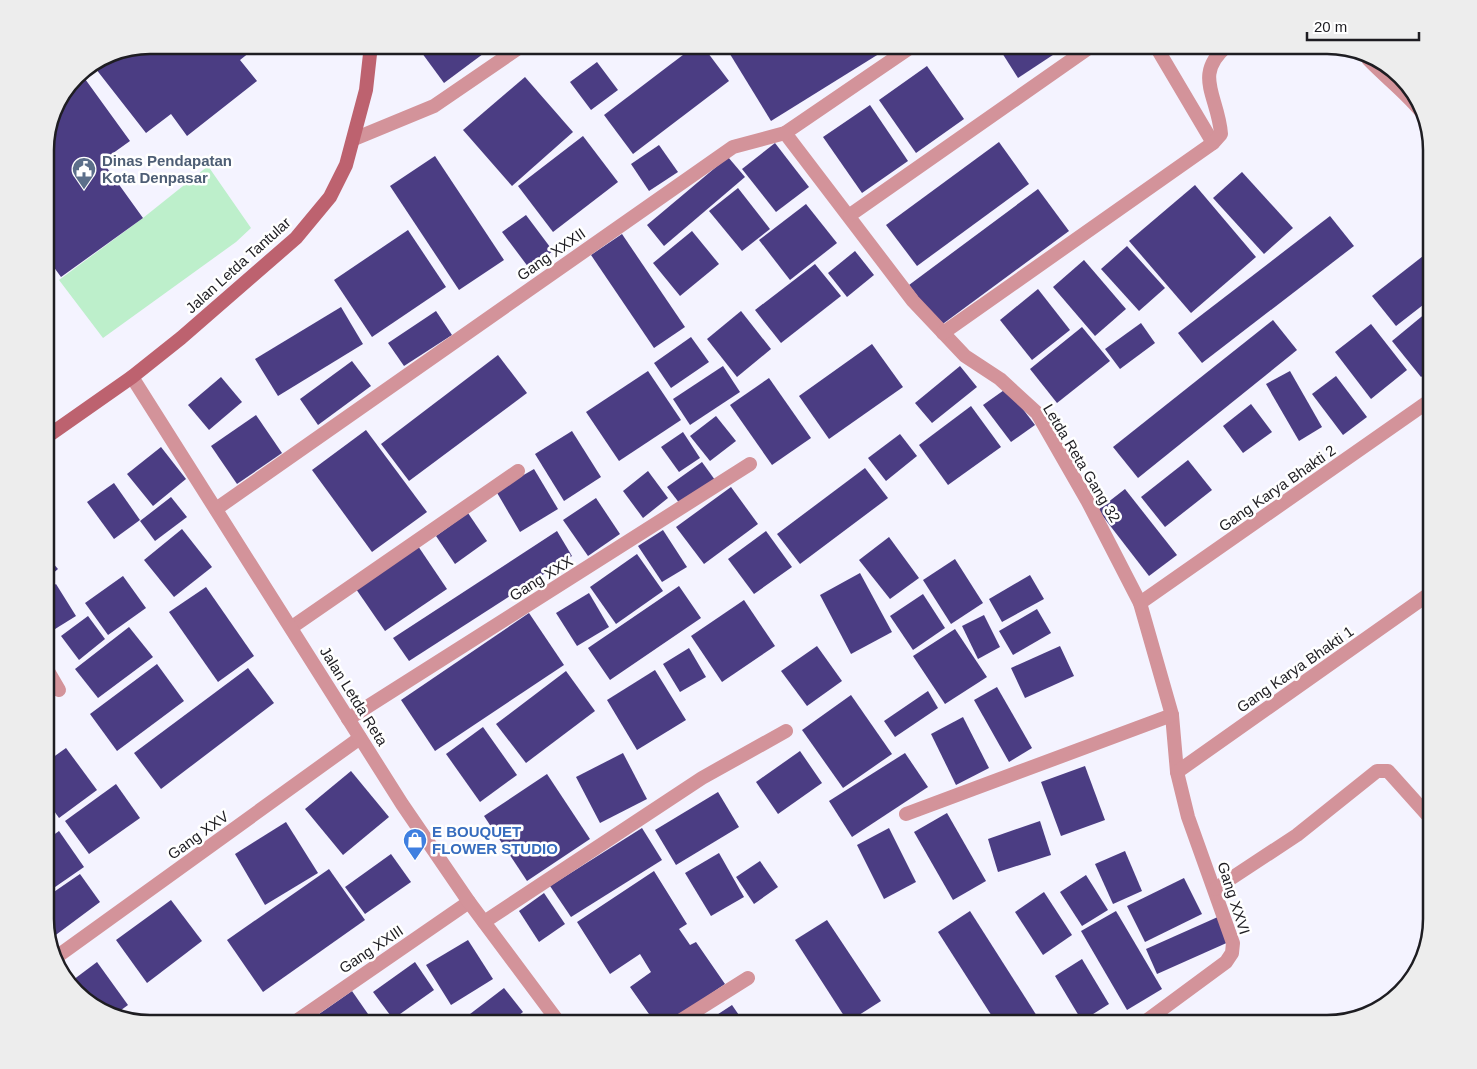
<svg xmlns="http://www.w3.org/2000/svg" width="1477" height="1069" viewBox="0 0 1477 1069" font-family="Arial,sans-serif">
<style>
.green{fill:#bdefcb}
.building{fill:#4b3d83}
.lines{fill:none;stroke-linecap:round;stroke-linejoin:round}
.service{stroke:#d3939a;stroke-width:14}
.minor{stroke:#d3939a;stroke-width:14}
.tertiary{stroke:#d3939a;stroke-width:14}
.secondary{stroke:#bd626f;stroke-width:14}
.labels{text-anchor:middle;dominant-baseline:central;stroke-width:5;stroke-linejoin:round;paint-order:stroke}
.service-label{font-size:15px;font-weight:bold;fill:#4e5e75;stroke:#fff;text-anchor:start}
.street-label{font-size:15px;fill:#1e1d22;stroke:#fff}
.shop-label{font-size:15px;font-weight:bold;fill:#366cbe;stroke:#fff;text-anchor:start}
.rim{fill:none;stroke:#1e1d22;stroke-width:2.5}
</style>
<rect width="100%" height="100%" fill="#f4f3ff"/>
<path class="green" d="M208,166L251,228L236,242L103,338L59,280L143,218Z"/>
<g class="building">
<path d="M150,45H259L240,60L257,81L187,136L171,114L146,133L92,64L110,53Z"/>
<path d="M425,45H495L444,83L419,49Z"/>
<path d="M653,45H666L658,51Z"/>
<path d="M696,45H702L729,81L633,154L604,115Z"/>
<path d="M727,45H877L882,52L771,121L725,46Z"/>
<path d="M997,45H1068L1018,78Z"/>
<path d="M597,62L618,90L591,110L570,82Z"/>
<path d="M927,66L964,119L916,153L879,100Z"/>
<path d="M80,72L130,141L102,161L143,218L61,277L45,255V143L56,104Z"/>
<path d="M525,77L573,132L512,186L463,130Z"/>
<path d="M870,105L908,161L862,193L823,137Z"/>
<path d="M583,136L618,182L553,232L518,186Z"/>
<path d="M999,142L1029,184L917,266L886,225Z"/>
<path d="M775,143L809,187L776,212L742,169Z"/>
<path d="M659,145L678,172L649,191L631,164Z"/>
<path d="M435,156L504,260L459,290L390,186Z"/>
<path d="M728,157L745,177L664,246L647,225Z"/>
<path d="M1242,172L1293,228L1264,254L1213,198Z"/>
<path d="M1195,185L1256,257L1191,313L1129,241Z"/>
<path d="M738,188L770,229L742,251L709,211Z"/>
<path d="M1038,189L1069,231L940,326L909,285Z"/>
<path d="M806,204L837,243L790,280L759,240Z"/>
<path d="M526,215L553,251L529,268L502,232Z"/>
<path d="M1330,216L1354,246L1202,363L1178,333Z"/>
<path d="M408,230L446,287L372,337L334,280Z"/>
<path d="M692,231L719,264L680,296L653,263Z"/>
<path d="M622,234L685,327L654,348L591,255Z"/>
<path d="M1127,246L1165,288L1139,311L1101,269Z"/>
<path d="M1432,249V298L1396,326L1372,296Z"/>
<path d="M855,251L874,275L847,297L828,273Z"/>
<path d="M1084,260L1126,309L1095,336L1053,287Z"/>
<path d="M815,264L841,296L781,343L755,310Z"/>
<path d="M1038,289L1070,330L1032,360L1000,320Z"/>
<path d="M341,307L363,344L278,396L255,359Z"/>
<path d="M1432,308V369L1421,377L1392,341Z"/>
<path d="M436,311L452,335L404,366L388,343Z"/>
<path d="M741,311L771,349L737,377L707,339Z"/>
<path d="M1273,320L1297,350L1138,478L1113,447Z"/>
<path d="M1141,323L1155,343L1120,369L1105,349Z"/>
<path d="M1371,324L1407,370L1371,399L1335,352Z"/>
<path d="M1082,327L1110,361L1057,403L1030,369Z"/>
<path d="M691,337L709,362L671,388L654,363Z"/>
<path d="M872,344L903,387L829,439L799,396Z"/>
<path d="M498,355L527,393L409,481L381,444Z"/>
<path d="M352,361L371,386L318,425L300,399Z"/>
<path d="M723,366L740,392L690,425L673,399Z"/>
<path d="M960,366L977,387L932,423L915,403Z"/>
<path d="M648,371L681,420L619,461L586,412Z"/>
<path d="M1290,371L1322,427L1299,441L1266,384Z"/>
<path d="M1336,376L1367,417L1343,435L1312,394Z"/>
<path d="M221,377L242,402L209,430L188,405Z"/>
<path d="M769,378L811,438L772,465L730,405Z"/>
<path d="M1007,388L1035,425L1011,442L983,405Z"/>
<path d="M1251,404L1272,432L1243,453L1223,426Z"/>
<path d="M971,406L1001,447L948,485L919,445Z"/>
<path d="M256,415L282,453L237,484L211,446Z"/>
<path d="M716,416L736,441L710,461L690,436Z"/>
<path d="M366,430L427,512L372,552L312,470Z"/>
<path d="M572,431L601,477L564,501L535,454Z"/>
<path d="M683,432L700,458L679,472L661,447Z"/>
<path d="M900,434L917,456L886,481L868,458Z"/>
<path d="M161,447L186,479L153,506L127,474Z"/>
<path d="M1188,460L1212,490L1165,527L1141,497Z"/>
<path d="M702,462L715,480L680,504L667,487Z"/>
<path d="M865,468L888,498L800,564L777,534Z"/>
<path d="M534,469L558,509L520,532L496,491Z"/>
<path d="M648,471L668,498L643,518L623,491Z"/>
<path d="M114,483L140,520L114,539L87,502Z"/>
<path d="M731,487L758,524L704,564L676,527Z"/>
<path d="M1125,489L1177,555L1149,576L1098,510Z"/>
<path d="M171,497L187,517L155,541L140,521Z"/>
<path d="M596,498L620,534L588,556L563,520Z"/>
<path d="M468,513L487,541L455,564L436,536Z"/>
<path d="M182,529L212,567L174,597L144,560Z"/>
<path d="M663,530L687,567L662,582L638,546Z"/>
<path d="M557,531L572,556L409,661L393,638Z"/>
<path d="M766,531L792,567L754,594L728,559Z"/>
<path d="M889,537L919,578L890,599L859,560Z"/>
<path d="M418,546L447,589L385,631L356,589Z"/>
<path d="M45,554L58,569L45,580Z"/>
<path d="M637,554L663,591L616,624L590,587Z"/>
<path d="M955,559L983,603L951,624L923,580Z"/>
<path d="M860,573L892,632L851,654L820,595Z"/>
<path d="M1030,575L1044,599L1002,622L989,599Z"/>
<path d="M123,576L146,608L108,635L85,603Z"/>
<path d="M56,584L76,616L47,634L45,591Z"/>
<path d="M679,586L701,618L610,680L588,648Z"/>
<path d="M206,587L254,656L218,682L169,612Z"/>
<path d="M589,593L609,627L577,646L556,613Z"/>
<path d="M923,594L945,628L913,650L890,616Z"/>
<path d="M744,600L775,646L722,682L691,636Z"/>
<path d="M1037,609L1051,633L1013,655L999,631Z"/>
<path d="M529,613L564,665L435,751L401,700Z"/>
<path d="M984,615L1000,647L978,659L962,626Z"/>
<path d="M88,616L105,639L79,660L61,636Z"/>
<path d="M129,627L153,657L98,698L75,669Z"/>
<path d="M955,629L987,677L945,704L913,656Z"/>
<path d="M817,646L842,681L807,706L781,671Z"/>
<path d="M1060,646L1074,676L1025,698L1011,668Z"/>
<path d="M689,648L706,677L680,692L663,664Z"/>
<path d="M157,664L184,701L117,751L90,714Z"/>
<path d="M248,668L274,703L161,789L134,753Z"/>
<path d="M655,670L686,720L637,750L607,700Z"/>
<path d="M566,671L595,711L526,763L496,724Z"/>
<path d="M997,687L1032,748L1009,762L974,700Z"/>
<path d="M928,691L938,708L895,737L884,721Z"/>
<path d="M851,695L892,754L843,788L802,730Z"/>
<path d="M963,717L989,768L956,785L931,734Z"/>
<path d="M483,727L517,775L480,802L446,754Z"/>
<path d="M66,748L97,790L59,818L45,798V763Z"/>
<path d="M800,751L822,783L778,814L756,782Z"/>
<path d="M623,753L647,799L600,823L576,777Z"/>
<path d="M905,753L928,787L852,837L829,801Z"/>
<path d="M1085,766L1105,820L1061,836L1041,782Z"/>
<path d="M351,771L389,817L343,855L305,809Z"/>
<path d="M547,774L590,839L527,881L484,816Z"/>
<path d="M116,784L140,818L89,854L65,821Z"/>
<path d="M718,792L739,827L676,865L655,830Z"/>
<path d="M947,813L986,881L953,900L914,832Z"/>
<path d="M1040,821L1051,855L998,872L988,839Z"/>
<path d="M286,822L318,873L265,905L235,854Z"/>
<path d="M642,828L662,860L571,917L550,886Z"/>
<path d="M889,828L916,882L884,899L857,845Z"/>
<path d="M59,831L84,867L45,894V841Z"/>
<path d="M1125,851L1142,891L1113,904L1095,864Z"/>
<path d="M719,853L744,897L711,916L685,873Z"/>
<path d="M391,854L411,882L365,914L345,887Z"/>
<path d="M760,861L778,887L754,904L736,877Z"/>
<path d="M329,869L365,920L263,992L227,940Z"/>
<path d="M654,871L687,924L679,929L690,945L696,942L725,984L667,1024H656L630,987L651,972L640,954L610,974L577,922Z"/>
<path d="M80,874L100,902L49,940L45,926V898Z"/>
<path d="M1086,875L1108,910L1082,926L1060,892Z"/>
<path d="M1184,878L1202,914L1145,942L1127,906Z"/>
<path d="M1044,892L1072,935L1043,955L1015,912Z"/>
<path d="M544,893L565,924L539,942L519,911Z"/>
<path d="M171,900L202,941L147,983L116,940Z"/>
<path d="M970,911L1023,994L1042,1024H997L938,932Z"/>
<path d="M1116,911L1162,989L1127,1010L1081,931Z"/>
<path d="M1220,916L1231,941L1157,974L1146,949Z"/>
<path d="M827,920L881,1001L848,1022L795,940Z"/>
<path d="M468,940L493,979L451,1005L426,965Z"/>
<path d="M1082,959L1109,1004L1082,1021L1055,976Z"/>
<path d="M97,962L128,1005L117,1013L86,1002L69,983Z"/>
<path d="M415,962L434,990L393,1019L373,992Z"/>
<path d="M504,988L523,1012L508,1024H457Z"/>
<path d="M352,991L368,1014L353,1024H311L309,1021Z"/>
<path d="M732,1005L745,1024H703Z"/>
</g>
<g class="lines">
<path class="service" d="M45,666L59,690"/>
<g class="minor">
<path d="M1155,45L1213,143"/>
<path d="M1368,59C1386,78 1408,94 1424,115"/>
<path d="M785,133L913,301L965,356L1000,379L1037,413L1088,502L1140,603L1172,715L1177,772L1188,817L1233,943L1232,953L1226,962L1142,1024"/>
<path d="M354,139L434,106L523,45"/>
<path d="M850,215L1093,45"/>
<path d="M943,333L1213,143L1221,134C1218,95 1192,75 1228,45"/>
<path d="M216,509L733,147L785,133L914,45"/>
<path d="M1140,603L1432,399"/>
<path d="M292,627L518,471"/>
<path d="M348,719L750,464"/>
<path d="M1177,772L1432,592"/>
<path d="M906,814L1172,715"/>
<path d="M1215,889L1297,835L1377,771H1388L1432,820"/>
<path d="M484,922L702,778L786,731"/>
<path d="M55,958L360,738"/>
<path d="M292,1024L469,902"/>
<path d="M675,1024L748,978"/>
</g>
<path class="tertiary" d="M132,377L402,804L469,902L560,1024"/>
<path class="secondary" d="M45,438L132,377L181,338L296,238L330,197L346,165L366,90L371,45"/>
</g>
<defs>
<g id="civic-pin" transform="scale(1.25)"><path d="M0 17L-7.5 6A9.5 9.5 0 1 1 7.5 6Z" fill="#5c6f8a" stroke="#fff"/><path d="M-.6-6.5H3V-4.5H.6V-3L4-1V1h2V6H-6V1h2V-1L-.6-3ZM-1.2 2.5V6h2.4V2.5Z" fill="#fff"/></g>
<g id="shop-pin" transform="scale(1.25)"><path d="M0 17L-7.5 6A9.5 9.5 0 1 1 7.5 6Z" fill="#3f7fe0" stroke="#fff"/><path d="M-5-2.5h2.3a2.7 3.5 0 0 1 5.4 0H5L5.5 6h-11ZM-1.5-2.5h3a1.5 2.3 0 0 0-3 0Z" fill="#fff"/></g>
</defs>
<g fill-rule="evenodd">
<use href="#civic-pin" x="84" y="169"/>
<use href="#shop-pin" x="415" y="840"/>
</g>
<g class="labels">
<g class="service-label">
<text x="102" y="160">Dinas Pendapatan<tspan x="102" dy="17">Kota Denpasar</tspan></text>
</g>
<g class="street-label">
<text transform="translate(551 254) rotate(-35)">Gang XXXII</text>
<text transform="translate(238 265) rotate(-42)">Jalan Letda Tantular</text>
<text transform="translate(1082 463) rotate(59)">Letda Reta Gang 32</text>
<text transform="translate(1277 488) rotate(-35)">Gang Karya Bhakti 2</text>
<text transform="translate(541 578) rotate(-32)">Gang XXX</text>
<text transform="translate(1295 669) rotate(-35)">Gang Karya Bhakti 1</text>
<text transform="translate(354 696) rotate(58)">Jalan Letda Reta</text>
<text transform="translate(198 835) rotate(-36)">Gang XXV</text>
<text transform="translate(1234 898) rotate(72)">Gang XXVI</text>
<text transform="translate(371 949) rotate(-34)">Gang XXIII</text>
</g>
<g class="shop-label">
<text x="432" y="831">E BOUQUET<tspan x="432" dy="17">FLOWER STUDIO</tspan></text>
</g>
</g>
<path d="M0 0H1477V1069H0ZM150 54H1327A96 96 0 0 1 1423 150V919A96 96 0 0 1 1327 1015H150A96 96 0 0 1 54 919V150A96 96 0 0 1 150 54Z" fill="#ededed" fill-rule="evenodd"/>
<path class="rim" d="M150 54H1327A96 96 0 0 1 1423 150V919A96 96 0 0 1 1327 1015H150A96 96 0 0 1 54 919V150A96 96 0 0 1 150 54Z"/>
<path d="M1307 32v8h112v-8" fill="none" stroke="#1e1d22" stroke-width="2.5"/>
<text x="1314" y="32" font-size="15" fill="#1e1d22" stroke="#ffffff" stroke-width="4" paint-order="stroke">20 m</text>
</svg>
